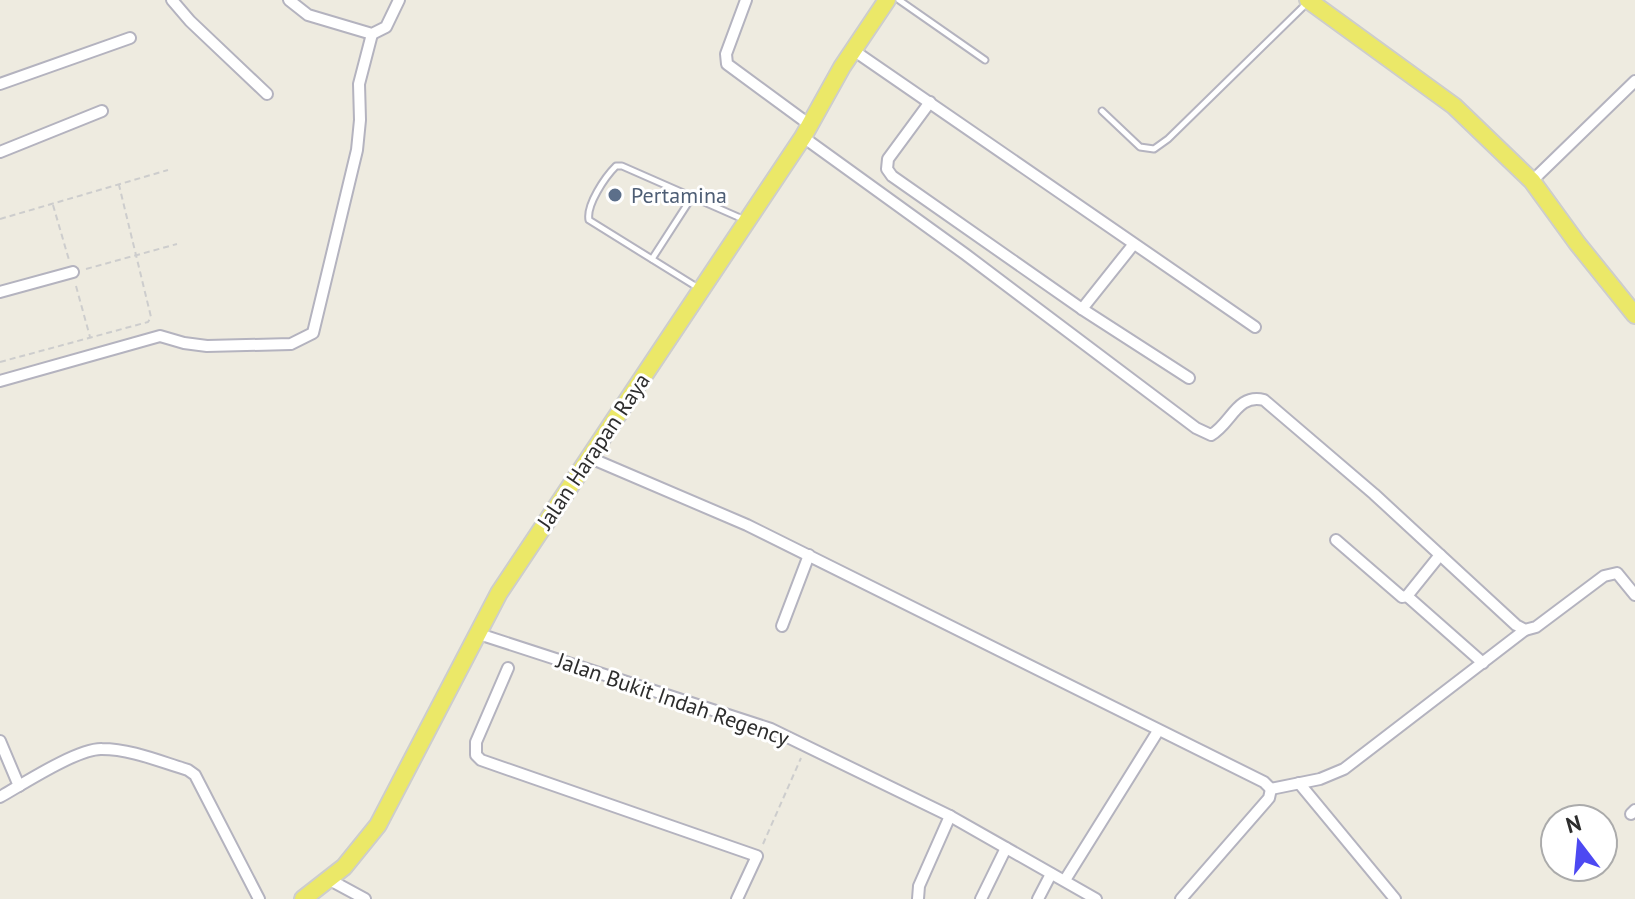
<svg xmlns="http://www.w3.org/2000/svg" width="1635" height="899" viewBox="0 0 1635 899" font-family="'PT Sans',sans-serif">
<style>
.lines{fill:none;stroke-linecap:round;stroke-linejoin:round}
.service-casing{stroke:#b4b3bf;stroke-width:9}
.minor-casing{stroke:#b4b3bf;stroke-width:14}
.primary-casing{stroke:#cdcdcd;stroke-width:20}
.path{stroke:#cdcdcd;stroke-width:2;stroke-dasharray:6 4;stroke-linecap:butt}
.service{stroke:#fff;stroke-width:5}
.minor{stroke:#fff;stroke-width:10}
.primary{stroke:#ebe868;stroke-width:16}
.service-dot{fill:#5c6f8a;stroke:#fff;stroke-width:3}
.labels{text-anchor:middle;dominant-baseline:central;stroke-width:6;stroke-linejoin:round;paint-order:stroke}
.service-label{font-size:22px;fill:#4e5e75;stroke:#fff;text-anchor:start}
.street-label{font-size:22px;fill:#2d2d2d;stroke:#fff}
</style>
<rect width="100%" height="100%" fill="#eeebe0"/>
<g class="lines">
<g class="service-casing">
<g id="service">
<path d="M899,0L985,60"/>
<path d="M1102,111L1140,147L1154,149L1168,139L1306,4"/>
<path d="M652,259L692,197"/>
<path d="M700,289L589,220C586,205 605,177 616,166H622L745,220"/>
</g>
</g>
<g class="minor-casing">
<g id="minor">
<path d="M172,0L190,21L267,94"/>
<path d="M289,0L308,15L372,34L386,27L399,0"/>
<path d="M746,0L726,54L727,64L810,125"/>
<path d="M853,50L1255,327"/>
<path d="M0,84L130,38"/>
<path d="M930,102L888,159L887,169L892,176L1082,309L1189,378"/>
<path d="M803,137L965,254L1196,428L1211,435C1231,424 1237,393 1264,400L1374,494L1516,625L1525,630"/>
<path d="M0,152L102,111"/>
<path d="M1532,181L1635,81"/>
<path d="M0,292L73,272"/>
<path d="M1082,309L1133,245"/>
<path d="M0,381L160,336L184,343L207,346L291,344L313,333L357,150L360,120L359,84L372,34"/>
<path d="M588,457L747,525L1264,782L1271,789"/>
<path d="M1336,540L1402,597L1407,596L1440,555"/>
<path d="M1407,596L1483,663"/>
<path d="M782,626L809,555"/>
<path d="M479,634L771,729L950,816L1096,899"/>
<path d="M508,668L476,742V755L481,760L757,856L737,899"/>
<path d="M0,741L19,786"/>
<path d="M1299,783L1395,899"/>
<path d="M1271,789L1320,779L1344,769L1525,630L1536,627L1604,576L1617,573L1635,595"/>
<path d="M0,797C23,784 78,748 102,749C131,749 161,762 188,770L195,775L259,899"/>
<path d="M1631,814L1635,810"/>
<path d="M330,880L365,899"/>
<path d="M1065,880L1158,731"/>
<path d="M918,899L919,886L950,816"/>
<path d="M981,899L1006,848"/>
<path d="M1038,899L1051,874"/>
<path d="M1181,899L1269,798L1271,789"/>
</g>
</g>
<g class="primary-casing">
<g id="primary">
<path d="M1308,0L1454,106L1532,181L1577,243L1635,315"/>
<path d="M303,899L344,867L378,825L499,593L803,137L842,67L887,0"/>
</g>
</g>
<g class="path">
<path d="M53,205L69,260"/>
<path d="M0,219L168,170"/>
<path d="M86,269L177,244"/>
<path d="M76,286L90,337"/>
<path d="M0,362L148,322L151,317L119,185"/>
<path d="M763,844L801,758"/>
</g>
<use href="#service" class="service"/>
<use href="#minor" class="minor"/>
<use href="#primary" class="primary"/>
</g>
<circle class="service-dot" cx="615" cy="195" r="8"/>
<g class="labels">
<g class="service-label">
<text x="631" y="195">Pertamina</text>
</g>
<g class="street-label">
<text transform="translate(593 451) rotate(-56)">Jalan Harapan Raya</text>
<text transform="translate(673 699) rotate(19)">Jalan Bukit Indah Regency</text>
</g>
</g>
<g transform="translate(1579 843) rotate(344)"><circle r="38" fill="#ffffff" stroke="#ababab" stroke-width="2"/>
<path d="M0-6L14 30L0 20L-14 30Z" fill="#4d49f2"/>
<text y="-12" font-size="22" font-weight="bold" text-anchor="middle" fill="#2d2d2d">N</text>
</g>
</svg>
